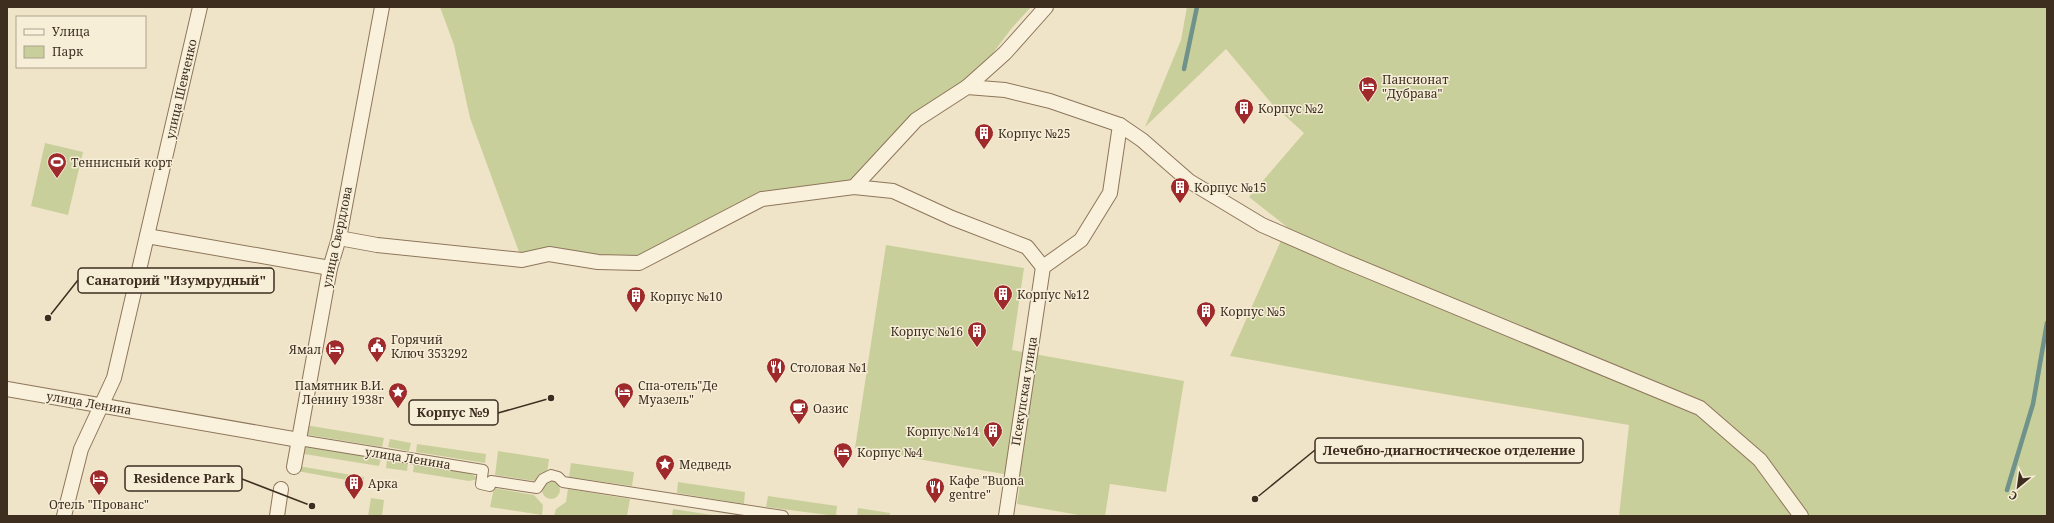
<svg xmlns="http://www.w3.org/2000/svg" width="2054" height="523" viewBox="0 0 2054 523" font-family="'Noto Serif',serif">
<style>
.green{fill:#c9cf9b}
.lines{fill:none;stroke-linecap:round;stroke-linejoin:round}
.stream{stroke:#6f938a;stroke-width:4.5}
.pedestrian-casing{stroke:#8d765c;stroke-width:12}
.minor-casing{stroke:#8d765c;stroke-width:16}
.pedestrian{stroke:#faf1dc;stroke-width:10}
.minor{stroke:#faf1dc;stroke-width:14}
.labels{text-anchor:middle;dominant-baseline:central;stroke-width:3;stroke-linejoin:round;paint-order:stroke}
.poi-label{font-size:12px;fill:#3d2e20;stroke:#f7eed8;text-anchor:start}
.street-label{font-size:12px;fill:#3d2e20;stroke:#f7eed8}
.leader{fill:none;stroke:#3d2e20;stroke-width:1.5}
.callout-dot{fill:#3d2e20;stroke:#f7eed8;stroke-width:1.5}
.callout{fill:#f7eed8;stroke:#3d2e20;stroke-width:1.5}
.callout-label{font-size:13px;text-anchor:middle;font-weight:bold;fill:#3d2e20}
</style>
<rect width="100%" height="100%" fill="#f0e4c8"/>
<g class="green">
<path d="M440,7H1031L1012,28L967,87L916,120L854,187L762,199L639,263L522,260L470,118L454,45Z"/>
<path d="M1187,7H2047V516H1619L1629,425L1379,383L1230,356L1287,227L1249,197L1304,133L1272,104L1226,49L1145,127L1181,40Z"/>
<path d="M45,143L83,152L68,215L31,206Z"/>
<path d="M886,245L1024,268L1012,350L1184,381L1166,492L1110,484L1105,516H1084L1017,504L1021,477L855,448Z"/>
<path d="M305,425L384,438L382,447L303,434Z"/>
<path d="M390,439L411,443L409,451L388,447Z"/>
<path d="M299,444L381,458L379,466L298,453Z"/>
<path d="M417,444L486,454L485,463L416,452Z"/>
<path d="M498,451L549,459L547,473L539,474L535,481L495,475Z"/>
<path d="M387,459L408,463L407,471L386,468Z"/>
<path d="M571,463L634,472L632,486L569,477Z"/>
<path d="M414,464L470,473L479,479L469,481L413,472Z"/>
<path d="M298,466L364,477L363,483L297,471Z"/>
<circle cx="551" cy="490" r="9"/>
<path d="M678,482L745,492L744,504L677,493Z"/>
<path d="M494,488L534,495L543,505L542,515L490,507Z"/>
<path d="M568,489L630,499L627,516H554L556,509L566,502Z"/>
<path d="M768,496L837,506L836,516L766,507Z"/>
<path d="M371,498L384,500L382,516H368Z"/>
<path d="M858,508L890,513V516H857Z"/>
<path d="M673,509L719,516H672Z"/>
</g>
<g class="lines">
<g class="stream">
<path d="M1184,69L1197,7"/>
<path d="M2007,490L2033,404L2047,323"/>
</g>
<g class="pedestrian-casing">
<path id="pedestrian" d="M299,440L483,470L481,484L490,486L491,481L537,488L543,479L551,475L558,477L563,482L783,516"/>
</g>
<g class="minor-casing">
<g id="minor">
<path d="M967,87L1005,53L1046,7"/>
<path d="M854,187L916,120L967,87L1005,90L1050,101L1120,125"/>
<path d="M147,236L330,268"/>
<path d="M339,238L377,245L522,260L549,254L598,262L639,263L762,199L854,187L893,191L952,218L1027,247L1043,267L1081,240L1110,193L1120,125L1142,140L1189,181L1262,225L1342,260L1700,408L1760,460L1801,516"/>
<path d="M7,389L299,440"/>
<path d="M294,467L330,268L339,238L382,7"/>
<path d="M64,516L81,449L114,378L200,7"/>
<path d="M277,516L281,489"/>
<path d="M1006,516L1043,267"/>
</g>
</g>
<use href="#pedestrian" class="pedestrian"/>
<use href="#minor" class="minor"/>
</g>
<defs>
<g id="hotel-pin" transform="scale(1)"><path d="M0 17L-7.5 6A9.5 9.5 0 1 1 7.5 6Z" fill="#9e2a2b" stroke="#f7eed8"/><path d="M-6-4.5h1.5V1H6V5H4.5V3h-9V5H-6ZM-4 0a1.8 1.8 0 1 1 3.6 0ZM.5 0V-2.5h3Q6-2.5 6 0Z" fill="#fff"/></g>
<g id="building-pin" transform="scale(1)"><path d="M0 17L-7.5 6A9.5 9.5 0 1 1 7.5 6Z" fill="#9e2a2b" stroke="#f7eed8"/><path d="M-4-6H4V6H1V3H-1V6H-4ZM-2.5-4.3h1.7v1.8h-1.7ZM.8-4.3h1.7v1.8H.8ZM-2.5-1h1.7V.8h-1.7ZM.8-1h1.7V.8H.8Z" fill="#fff"/></g>
<g id="stadium-pin" transform="scale(1)"><path d="M0 17L-7.5 6A9.5 9.5 0 1 1 7.5 6Z" fill="#9e2a2b" stroke="#f7eed8"/><path d="M0-5a6.5 5 0 1 0 0 10a6.5 5 0 1 0 0-10ZM-3.5-1.8h7v3.6h-7Z" fill="#fff"/></g>
<g id="civic-pin" transform="scale(1)"><path d="M0 17L-7.5 6A9.5 9.5 0 1 1 7.5 6Z" fill="#9e2a2b" stroke="#f7eed8"/><path d="M-.6-6.5H3V-4.5H.6V-3L4-1V1h2V6H-6V1h2V-1L-.6-3ZM-1.2 2.5V6h2.4V2.5Z" fill="#fff"/></g>
<g id="restaurant-pin" transform="scale(1)"><path d="M0 17L-7.5 6A9.5 9.5 0 1 1 7.5 6Z" fill="#9e2a2b" stroke="#f7eed8"/><path d="M-5-6h1v4h1v-4h1v4h1v-4h1v5L-1.5 .5V6h-2V.5L-5-1ZM5-6V6H3V1.5H1.5Q1.5-4 5-6Z" fill="#fff"/></g>
<g id="sight-pin" transform="scale(1)"><path d="M0 17L-7.5 6A9.5 9.5 0 1 1 7.5 6Z" fill="#9e2a2b" stroke="#f7eed8"/><path d="M0-6L1.8-2.2L6-1.7L2.9 1.2L3.7 5.4L0 3.3L-3.7 5.4L-2.9 1.2L-6-1.7L-1.8-2.2Z" fill="#fff"/></g>
<g id="cafe-pin" transform="scale(1)"><path d="M0 17L-7.5 6A9.5 9.5 0 1 1 7.5 6Z" fill="#9e2a2b" stroke="#f7eed8"/><path d="M-5.5-4.5H6V0H3Q3 3.5 0 3.5H-2.5Q-5.5 3.5-5.5 0ZM3-3.2v2h1.7v-2ZM-6 4.5H4V6H-6Z" fill="#fff"/></g>
</defs>
<g fill-rule="evenodd">
<use href="#hotel-pin" x="1368" y="86"/>
<use href="#building-pin" x="1244" y="108"/>
<use href="#building-pin" x="984" y="133"/>
<use href="#stadium-pin" x="57" y="162"/>
<use href="#building-pin" x="1180" y="187"/>
<use href="#building-pin" x="1003" y="294"/>
<use href="#building-pin" x="636" y="296"/>
<use href="#building-pin" x="1206" y="311"/>
<use href="#building-pin" x="977" y="331"/>
<use href="#civic-pin" x="377" y="346"/>
<use href="#hotel-pin" x="335" y="349"/>
<use href="#restaurant-pin" x="776" y="367"/>
<use href="#sight-pin" x="398" y="392"/>
<use href="#hotel-pin" x="624" y="392"/>
<use href="#cafe-pin" x="799" y="408"/>
<use href="#building-pin" x="993" y="431"/>
<use href="#hotel-pin" x="843" y="452"/>
<use href="#sight-pin" x="665" y="464"/>
<use href="#hotel-pin" x="99" y="479"/>
<use href="#building-pin" x="354" y="483"/>
<use href="#restaurant-pin" x="935" y="487"/>
</g>
<g class="labels">
<g class="poi-label">
<text x="1382" y="79">Пансионат<tspan x="1382" dy="14">"Дубрава"</tspan></text>
<text x="1258" y="108">Корпус №2</text>
<text x="998" y="133">Корпус №25</text>
<text x="71" y="162">Теннисный корт</text>
<text x="1194" y="187">Корпус №15</text>
<text x="1017" y="294">Корпус №12</text>
<text x="650" y="296">Корпус №10</text>
<text x="1220" y="311">Корпус №5</text>
<text x="963" y="331" text-anchor="end">Корпус №16</text>
<text x="391" y="339">Горячий<tspan x="391" dy="14">Ключ 353292</tspan></text>
<text x="321" y="349" text-anchor="end">Ямал</text>
<text x="790" y="367">Столовая №1</text>
<text x="384" y="385" text-anchor="end">Памятник В.И.<tspan x="384" dy="14">Ленину 1938г</tspan></text>
<text x="638" y="385">Спа-отель"Де<tspan x="638" dy="14">Муазель"</tspan></text>
<text x="813" y="408">Оазис</text>
<text x="979" y="431" text-anchor="end">Корпус №14</text>
<text x="857" y="452">Корпус №4</text>
<text x="679" y="464">Медведь</text>
<text x="949" y="480">Кафе "Buona<tspan x="949" dy="14">gentre"</tspan></text>
<text x="368" y="483">Арка</text>
<text x="99" y="504" text-anchor="middle">Отель "Прованс"</text>
</g>
<g class="street-label">
<text transform="translate(181 89) rotate(-77)">улица Шевченко</text>
<text transform="translate(337 237) rotate(-78)">улица Свердлова</text>
<text transform="translate(1024 391) rotate(-81)">Псекупская улица</text>
<text transform="translate(89 403) rotate(10)">улица Ленина</text>
<text transform="translate(408 458) rotate(9)">улица Ленина</text>
</g>
</g>
<path class="leader" d="M48 318L78 280M551 398L498 413M1255 499L1315 450M312 506L242 479"/>
<g class="callout-dot">
<circle cx="48" cy="318" r="4"/>
<circle cx="551" cy="398" r="4"/>
<circle cx="1255" cy="499" r="4"/>
<circle cx="312" cy="506" r="4"/>
</g>
<g class="callout">
<rect x="78" y="268" width="196" height="25" rx="4"/>
<rect x="409" y="400" width="89" height="25" rx="4"/>
<rect x="1315" y="438" width="268" height="25" rx="4"/>
<rect x="125" y="466" width="117" height="25" rx="4"/>
</g>
<g class="callout-label">
<text x="176" y="285">Санаторий "Изумрудный"</text>
<text x="453" y="417">Корпус №9</text>
<text x="1449" y="455">Лечебно-диагностическое отделение</text>
<text x="184" y="483">Residence Park</text>
</g>
<rect width="2054" height="523" fill="none" stroke="#3d2e20" stroke-width="16"/>
<rect x="16" y="16" width="130" height="52" fill="#f7eed8" stroke="#ada18e"/>
<rect x="24" y="29" width="20" height="6" fill="#faf1dc" stroke="#ada18e"/>
<text x="52" y="36" font-size="12" fill="#3d2e20">Улица</text>
<rect x="24" y="46" width="20" height="12" fill="#c9cf9b" stroke="#ada18e"/>
<text x="52" y="56" font-size="12" fill="#3d2e20">Парк</text>
<g transform="translate(2018 487) rotate(209)" stroke="#f7eed8" stroke-width="3" paint-order="stroke">
<path d="M0-3L7 15L0 10L-7 15Z" fill="#3d2e20"/>
<text y="-6" font-size="11" font-weight="bold" text-anchor="middle" fill="#3d2e20">С</text>
</g>
</svg>
